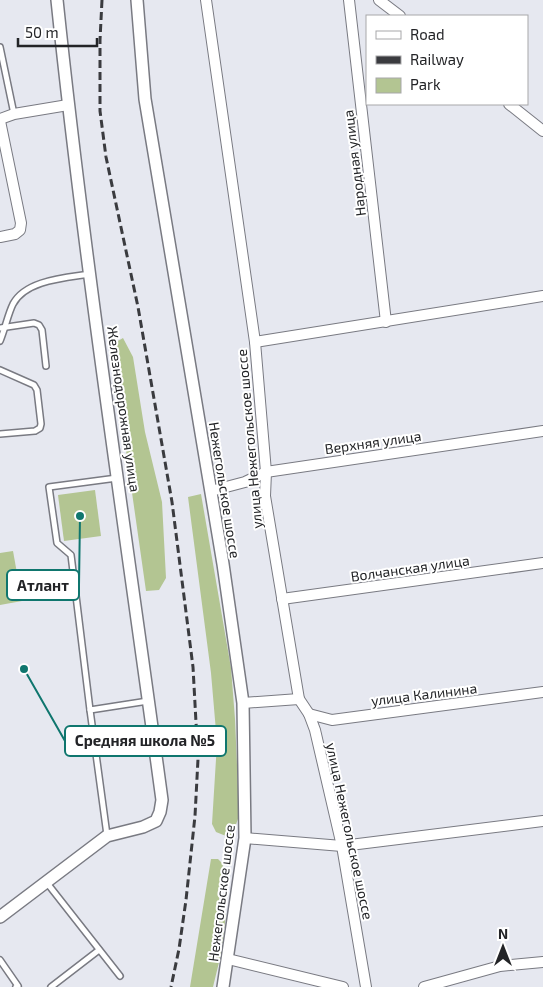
<svg xmlns="http://www.w3.org/2000/svg" width="543" height="987" viewBox="0 0 543 987" font-family="'Exo 2',sans-serif">
<style>
.green{fill:#b3c592}
.lines{fill:none;stroke-linecap:round;stroke-linejoin:round}
.service-casing{stroke:#797a82;stroke-width:8}
.minor-casing{stroke:#797a82;stroke-width:12}
.tertiary-casing{stroke:#797a82;stroke-width:14}
.service{stroke:#fff;stroke-width:5}
.minor{stroke:#fff;stroke-width:10}
.tertiary{stroke:#fff;stroke-width:11}
.rail{stroke:#3a3b3f;stroke-width:3;stroke-dasharray:8 4;stroke-linecap:butt}
.labels{text-anchor:middle;dominant-baseline:central;stroke-width:4;stroke-linejoin:round;paint-order:stroke}
.street-label{font-size:14px;fill:#232427;stroke:#fff}
.leader{fill:none;stroke:#0f766e;stroke-width:2}
.callout-dot{fill:#0f766e;stroke:#fff;stroke-width:2}
.callout{fill:#fff;stroke:#0f766e;stroke-width:2}
.callout-label{font-size:15px;text-anchor:middle;font-weight:bold;fill:#232427}
</style>
<rect width="100%" height="100%" fill="#e6e8f0"/>
<g class="green">
<path d="M123,338L133,357L145,432L162,502L166,578L159,590L146,591L111,345Z"/>
<path d="M95,490L101,536L64,541L58,495Z"/>
<path d="M201,494L231,668L235,719L238,788V819L231,838L216,832L212,824L217,743L211,673L188,497Z"/>
<path d="M13,551L22,601L0,605V553Z"/>
<path d="M211,859H218L223,864L219,900L226,914L221,954L213,987H190Z"/>
</g>
<g class="lines">
<g class="service-casing">
<g id="service">
<path d="M0,47L14,114"/>
<path d="M0,328L34,323L39,325L42,330L46,366"/>
<path d="M0,341C5,329 8,314 13,304C26,280 65,278 90,274"/>
<path d="M0,370L34,385L37,390L41,424L40,428L35,431L0,434"/>
<path d="M117,478L49,487L57,543L71,555L90,710L148,701"/>
<path d="M90,710L107,835"/>
<path d="M47,883L120,976"/>
<path d="M0,960L18,986L16,987"/>
<path d="M51,987L99,950"/>
</g>
</g>
<g class="minor-casing">
<g id="minor">
<path d="M206,0L255,342L266,472L265,496L299,699L309,714L315,730L342,846L366,987"/>
<path d="M349,0L386,322"/>
<path d="M379,0L400,16"/>
<path d="M509,104L543,131"/>
<path d="M0,119L14,114L68,105"/>
<path d="M0,121L21,223L20,230L15,234L0,237"/>
<path d="M255,342L543,296"/>
<path d="M211,491L245,482L266,472L543,431"/>
<path d="M282,599L543,563"/>
<path d="M243,703L299,699"/>
<path d="M309,714L332,720L543,692"/>
<path d="M245,838L342,846L543,821"/>
<path d="M228,959L343,987"/>
<path d="M424,987L500,966L543,962"/>
</g>
</g>
<g class="tertiary-casing">
<g id="tertiary">
<path d="M137,0L145,99L223,564L243,703L245,838L223,987"/>
<path d="M0,917L107,836L143,827L156,821L160,812L162,800C126,534 85,268 57,0"/>
</g>
</g>
<use href="#service" class="service"/>
<use href="#minor" class="minor"/>
<use href="#tertiary" class="tertiary"/>
<path class="rail" d="M102,0L100,40V111L106,157L138,307L172,502L193,667L198,759L195,816L186,900L179,949L171,987"/>
</g>
<g class="labels">
<g class="street-label">
<text transform="translate(354 163) rotate(-97)">Народная улица</text>
<text transform="translate(124 409) rotate(82)">Железнодорожная улица</text>
<text transform="translate(249 439) rotate(-95)">улица Нежегольское шоссе</text>
<text transform="translate(373 442) rotate(-8)">Верхняя улица</text>
<text transform="translate(225 490) rotate(81)">Нежегольское шоссе</text>
<text transform="translate(410 568) rotate(-8)">Волчанская улица</text>
<text transform="translate(424 694) rotate(-7)">улица Калинина</text>
<text transform="translate(350 831) rotate(78)">улица Нежегольское шоссе</text>
<text transform="translate(221 893) rotate(-83)">Нежегольское шоссе</text>
</g>
</g>
<path class="leader" d="M80 516L79 585M24 669L65 741"/>
<g class="callout-dot">
<circle cx="80" cy="516" r="5"/>
<circle cx="24" cy="669" r="5"/>
</g>
<g class="callout">
<rect x="7" y="570" width="72" height="30" rx="5"/>
<rect x="65" y="726" width="161" height="30" rx="5"/>
</g>
<g class="callout-label">
<text x="43" y="591">Атлант</text>
<text x="145" y="746">Средняя школа №5</text>
</g>
<rect x="366" y="15" width="162" height="90" fill="#ffffff" stroke="#a7a7a9"/>
<rect x="376" y="31" width="25" height="8" fill="#ffffff" stroke="#a7a7a9"/>
<text x="410" y="40" font-size="15" fill="#232427">Road</text>
<rect x="376" y="56" width="25" height="8" fill="#3a3b3f" stroke="#a7a7a9"/>
<text x="410" y="65" font-size="15" fill="#232427">Railway</text>
<rect x="376" y="78" width="25" height="15" fill="#b3c592" stroke="#a7a7a9"/>
<text x="410" y="90" font-size="15" fill="#232427">Park</text>
<g transform="translate(503 947)" stroke="#ffffff" stroke-width="4" paint-order="stroke">
<path d="M0-4L9 19L0 12L-9 19Z" fill="#232427"/>
<text y="-8" font-size="14" font-weight="bold" text-anchor="middle" fill="#232427">N</text>
</g>
<path d="M18 38v8h79v-8" fill="none" stroke="#232427" stroke-width="2.5"/>
<text x="25" y="38" font-size="15" fill="#232427" stroke="#ffffff" stroke-width="4" paint-order="stroke">50 m</text>
</svg>
